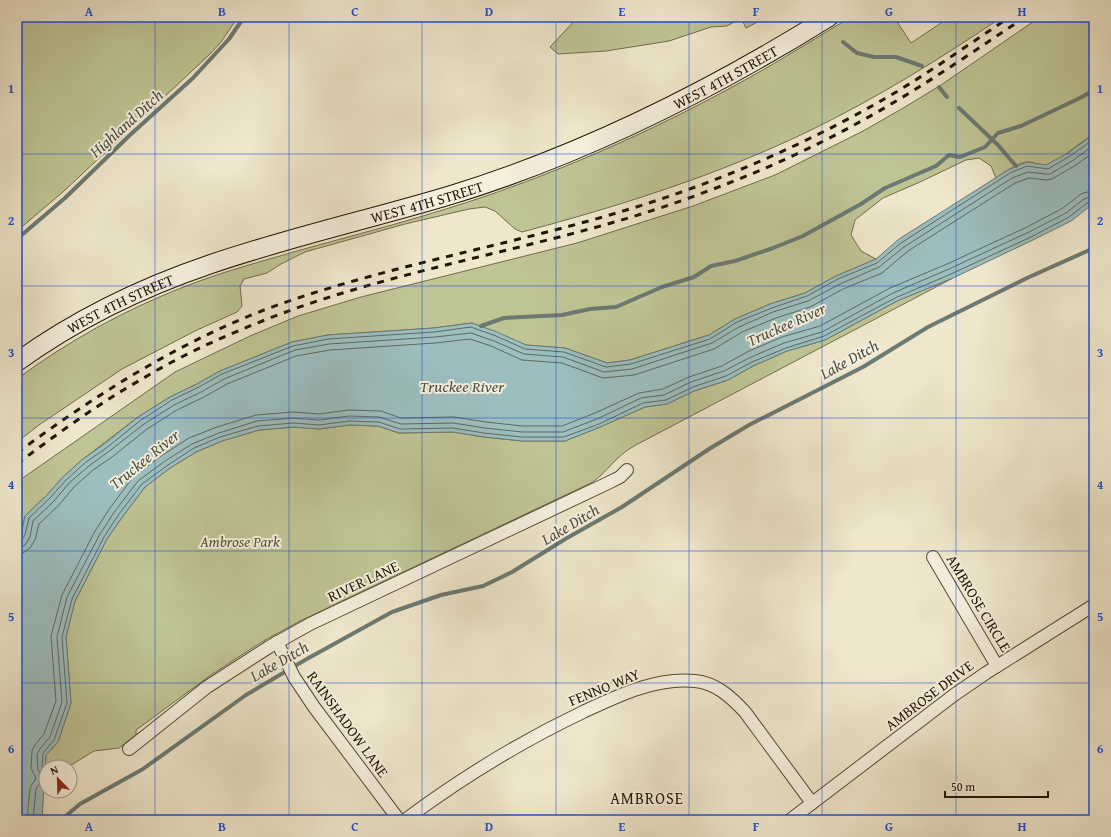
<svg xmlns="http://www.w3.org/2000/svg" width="1111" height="837" viewBox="0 0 1111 837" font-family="'Gentium Book Plus',serif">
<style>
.green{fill:#bfc494;stroke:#706c4b}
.water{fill:#9cbebf;stroke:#6b7a73}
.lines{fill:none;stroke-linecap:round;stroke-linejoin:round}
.shore{stroke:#5f6960;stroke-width:1}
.stream{stroke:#6b7a73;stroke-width:4}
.minor-casing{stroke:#554934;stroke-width:14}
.secondary-casing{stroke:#221402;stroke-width:20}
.minor{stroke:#f5efde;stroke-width:12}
.secondary{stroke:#f5efde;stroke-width:18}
.rail{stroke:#221402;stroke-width:3;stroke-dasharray:7 7;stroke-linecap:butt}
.grid{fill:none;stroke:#1d4ed8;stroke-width:1;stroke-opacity:0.55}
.labels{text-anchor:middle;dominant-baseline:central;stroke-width:4;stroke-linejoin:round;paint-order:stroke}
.street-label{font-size:15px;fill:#221402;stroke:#f5efde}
.park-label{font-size:15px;font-style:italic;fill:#595235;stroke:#f5efde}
.water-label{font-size:16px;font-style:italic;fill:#4d5044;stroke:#f5efde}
.neighbourhood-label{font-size:16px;letter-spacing:1px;fill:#221402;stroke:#f5efde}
.neatline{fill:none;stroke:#1d4ed8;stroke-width:1.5}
.grid-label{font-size:13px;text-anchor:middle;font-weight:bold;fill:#1d4ed8}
</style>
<rect width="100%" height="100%" fill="#efe7cc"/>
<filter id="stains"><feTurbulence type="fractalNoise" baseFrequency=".005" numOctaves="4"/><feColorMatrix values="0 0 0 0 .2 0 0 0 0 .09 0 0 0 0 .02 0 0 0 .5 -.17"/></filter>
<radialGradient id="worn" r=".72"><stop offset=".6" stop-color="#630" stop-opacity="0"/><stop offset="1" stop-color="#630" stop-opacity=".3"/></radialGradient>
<g class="green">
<path d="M17,17H238L221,42L209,55L64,191L17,231Z"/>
<path d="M578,17H767L746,28L741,18L727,26L711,27L669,41L606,51L558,54L550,47Z"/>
<path d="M851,17H894L911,43L950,17H1002C940,59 877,98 809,131C718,175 620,206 522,232L515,229L495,211L485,207L469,209L405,224L305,252L281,264L267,273L244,279L240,286L242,306L237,312L195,331L122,369L39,425L17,442V379C68,341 123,311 181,288C221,272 263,261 304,249C366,232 428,216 489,195C590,160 688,114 780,60C804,46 827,31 851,17Z"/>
<path d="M1040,17H1094V135C1078,142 1064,159 1047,165C1041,167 1033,161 1026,162C1016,164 1005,172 996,178L991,166L979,158L966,160L920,182L883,198L855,220L851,235L861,251L876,259L836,276L805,293L770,304L735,319L709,335L630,360L607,363L565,348L526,345L472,323L434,328L328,335L292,342L220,371L197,384L170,397L138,417L83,459L63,477L47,495L25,516L21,534L17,542V482L175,372L250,336L298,316L361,297L577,243L693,206L775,175L863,131L905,107L941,85Z"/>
<path d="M953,278L634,446C615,457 609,470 593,482L300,621L260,643L211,675L136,730V735L119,748L94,751L68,767H46V780H45L46,755L58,742L71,703L66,637L75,601L107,539L123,516L145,487L170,468L196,452L222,441L259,430L294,427L319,429L349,425L378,426L399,433L453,432L484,437L522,441H565L600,427L645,407L667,404L694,391L728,380L753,366L787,351L825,340L897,301Z"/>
</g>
<path class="water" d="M1094,135V205L1089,207L1071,221L1033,240L953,278L897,301L825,340L787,351L753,366L728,380L694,391L667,404L645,407L600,427L565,441H522L484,437L453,432L399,433L378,426L349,425L319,429L294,427L259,430L222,441L196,452L170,468L145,487L123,516L107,539L75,601L66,637L71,703L58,742L46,755L42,820H17V542L21,534L25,516L47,495L63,477L83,459L103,445L138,417L170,397L197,384L220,371L292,342L328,335L434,328L472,323L497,332L526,345L565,348L607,363L630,360L709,335L735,319L770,304L805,293L836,276L876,259L899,239L1008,170L1027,162L1046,165L1068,153L1088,138Z"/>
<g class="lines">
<g class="shore">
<path d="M17,543L21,541L25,535L29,518L50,498L66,480L86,462L105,449L141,420L172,400L199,387L222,374L293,346L328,339L434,332L471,327L496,336L525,349L564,352L606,367L631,364L710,339L737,322L772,308L807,296L838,279L877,263L901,243L1010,173L1027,166L1048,169L1070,156L1094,139"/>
<path d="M17,548L22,547L26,544L30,537L33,521L54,501L69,483L89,466L108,452L144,424L174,405L201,392L224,379L295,350L329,344L435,337L471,333L494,341L524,354L563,357L604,372L632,369L712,343L739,327L773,312L808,301L840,284L879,267L904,247L1012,178L1028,172L1045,174H1050L1072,161L1094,145"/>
<path d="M17,554L23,553L30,548L35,540L39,524L58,506L74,487L93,470L112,457L147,429L177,410L204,397L227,384L296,356L330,350L435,343L470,339L491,346L522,360L562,363L603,378L634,375L714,349L742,332L776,318L810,307L843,289L882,273L908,251L1015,183L1029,178L1046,180L1052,179L1076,165L1094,152"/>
<path d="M46,771L42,767L43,753L54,740L67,703L62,637L72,599L104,537L119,514L142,484L168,465L194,448L220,437L258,426L293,423L319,425L349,421L379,422L400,429L453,428L484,433L522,437H564L599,424L643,403L666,400L693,387L726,376L752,362L786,348L824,336L895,298L951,274L1031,237L1069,217L1087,203L1094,201"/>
<path d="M46,776L41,774L38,770L37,754L40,749L50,737L62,702L57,637L67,597L100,534L115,511L138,481L165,461L192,444L219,433L257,421L293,418L319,420L349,416L379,417L401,424L453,423L485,428L522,432H563L597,419L641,398L664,395L691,382L724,371L749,358L784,343L822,332L893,293L949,269L1029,232L1066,213L1084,199L1094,196"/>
<path d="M27,820L30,788L36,778L31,768L32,751L35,745L44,734L56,701L51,636L62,595L95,531L110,508L133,477L161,456L189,438L217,427L256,415L293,412L319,414L349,410L381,411L401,418L454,417L486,422L522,426H562L595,413L639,393L663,389L689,377L722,366L747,352L782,337L820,326L890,288L947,264L1027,227L1063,208L1081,194L1094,190"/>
<path d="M33,820L36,789L40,783L46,782"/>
</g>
<g class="stream">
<path d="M843,42L857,53L874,57H896L922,66"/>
<path d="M939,87L947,97"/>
<path d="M959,108L998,145L1016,166"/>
<path d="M17,239L65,198L130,135L193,78L229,39L244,17"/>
<path d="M481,326L504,318L562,315L590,309L616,307L662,287L694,277L711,266L735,261L773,248L803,236L861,204L885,188L936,166L949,155L960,157L985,147L998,133L1021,126L1082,97L1094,90"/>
<path d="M61,820L80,804L143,769L246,695L305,660L392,612L441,595L483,586L512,572L567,538L622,507L709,449L749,425L863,367L928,327L1027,278L1094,248"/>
</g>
<g class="minor-casing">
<g id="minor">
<path d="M933,557L997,666"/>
<path d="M277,642L294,677L314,707L399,820"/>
<path d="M129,749L207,687L269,647L310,624L608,483L620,477L627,470"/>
<path d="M405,820C460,779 520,742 583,712C617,696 656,677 695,681C716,683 731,697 745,712L812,803"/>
<path d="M790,820L954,695L986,673L1094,605"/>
</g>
</g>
<g class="secondary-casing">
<g id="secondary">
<path id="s1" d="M17,362C75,320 143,287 211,264C290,237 371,219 451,195C585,154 710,91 829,17"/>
</g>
</g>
<use href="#minor" class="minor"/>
<use href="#secondary" class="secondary"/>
<g class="rail">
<path d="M17,453C94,396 174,345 264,310C393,262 530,243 661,199C739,173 815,139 886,98C929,73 969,44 1010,17"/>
<path d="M17,464C57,434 98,404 142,379C190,350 242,328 294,309C429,261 573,243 708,191C762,171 815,147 865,119C921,88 973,52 1025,17"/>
</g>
</g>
<path class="grid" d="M155,17V820M289,17V820M422,17V820M556,17V820M689,17V820M822,17V820M956,17V820M17,154H1094M17,286H1094M17,418H1094M17,551H1094M17,683H1094"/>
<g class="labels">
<g class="street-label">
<text stroke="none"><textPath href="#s1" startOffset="767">WEST 4TH STREET</textPath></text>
<text stroke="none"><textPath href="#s1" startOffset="443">WEST 4TH STREET</textPath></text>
<text stroke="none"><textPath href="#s1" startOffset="119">WEST 4TH STREET</textPath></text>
<text transform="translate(363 581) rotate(-25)">RIVER LANE</text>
<text transform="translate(979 603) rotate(59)">AMBROSE CIRCLE</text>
<text transform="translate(604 687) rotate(-22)">FENNO WAY</text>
<text transform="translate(929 695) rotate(-37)">AMBROSE DRIVE</text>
<text transform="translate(348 724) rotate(54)">RAINSHADOW LANE</text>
</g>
<g class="park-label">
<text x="240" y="541">Ambrose Park</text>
</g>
<g class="water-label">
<text transform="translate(126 123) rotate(-42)">Highland Ditch</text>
<text transform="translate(786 324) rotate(-24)">Truckee River</text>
<text transform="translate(849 359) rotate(-29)">Lake Ditch</text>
<text x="462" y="386">Truckee River</text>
<text transform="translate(144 459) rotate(-39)">Truckee River</text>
<text transform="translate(570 524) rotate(-31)">Lake Ditch</text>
<text transform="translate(279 661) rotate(-30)">Lake Ditch</text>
</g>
<g class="neighbourhood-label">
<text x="647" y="798">AMBROSE</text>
</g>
</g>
<rect width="1111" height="837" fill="none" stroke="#efe7cc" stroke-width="44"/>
<g transform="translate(58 779) rotate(337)"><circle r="19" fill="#f5efde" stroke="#a19786"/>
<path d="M0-3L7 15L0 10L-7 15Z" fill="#8f2418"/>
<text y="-6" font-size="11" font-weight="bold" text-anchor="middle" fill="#221402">N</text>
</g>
<path d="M945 791v6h103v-6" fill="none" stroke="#221402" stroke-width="2"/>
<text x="951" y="791" font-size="12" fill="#221402" stroke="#f5efde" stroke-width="3" paint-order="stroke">50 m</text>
<rect x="22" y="22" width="1067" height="793" class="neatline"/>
<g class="grid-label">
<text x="89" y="16">A</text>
<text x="222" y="16">B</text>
<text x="355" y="16">C</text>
<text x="489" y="16">D</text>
<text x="622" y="16">E</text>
<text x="756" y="16">F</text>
<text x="889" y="16">G</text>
<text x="1022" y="16">H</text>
<text x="11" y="93">1</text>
<text x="1100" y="93">1</text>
<text x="11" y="225">2</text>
<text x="1100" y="225">2</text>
<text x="11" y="357">3</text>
<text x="1100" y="357">3</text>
<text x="11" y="489">4</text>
<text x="1100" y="489">4</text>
<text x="11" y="621">5</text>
<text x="1100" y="621">5</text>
<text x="11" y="753">6</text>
<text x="1100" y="753">6</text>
<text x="89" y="831">A</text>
<text x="222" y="831">B</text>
<text x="355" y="831">C</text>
<text x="489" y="831">D</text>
<text x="622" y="831">E</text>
<text x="756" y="831">F</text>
<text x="889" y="831">G</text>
<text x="1022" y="831">H</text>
</g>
<rect width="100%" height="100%" filter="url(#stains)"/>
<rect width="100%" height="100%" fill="url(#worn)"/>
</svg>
